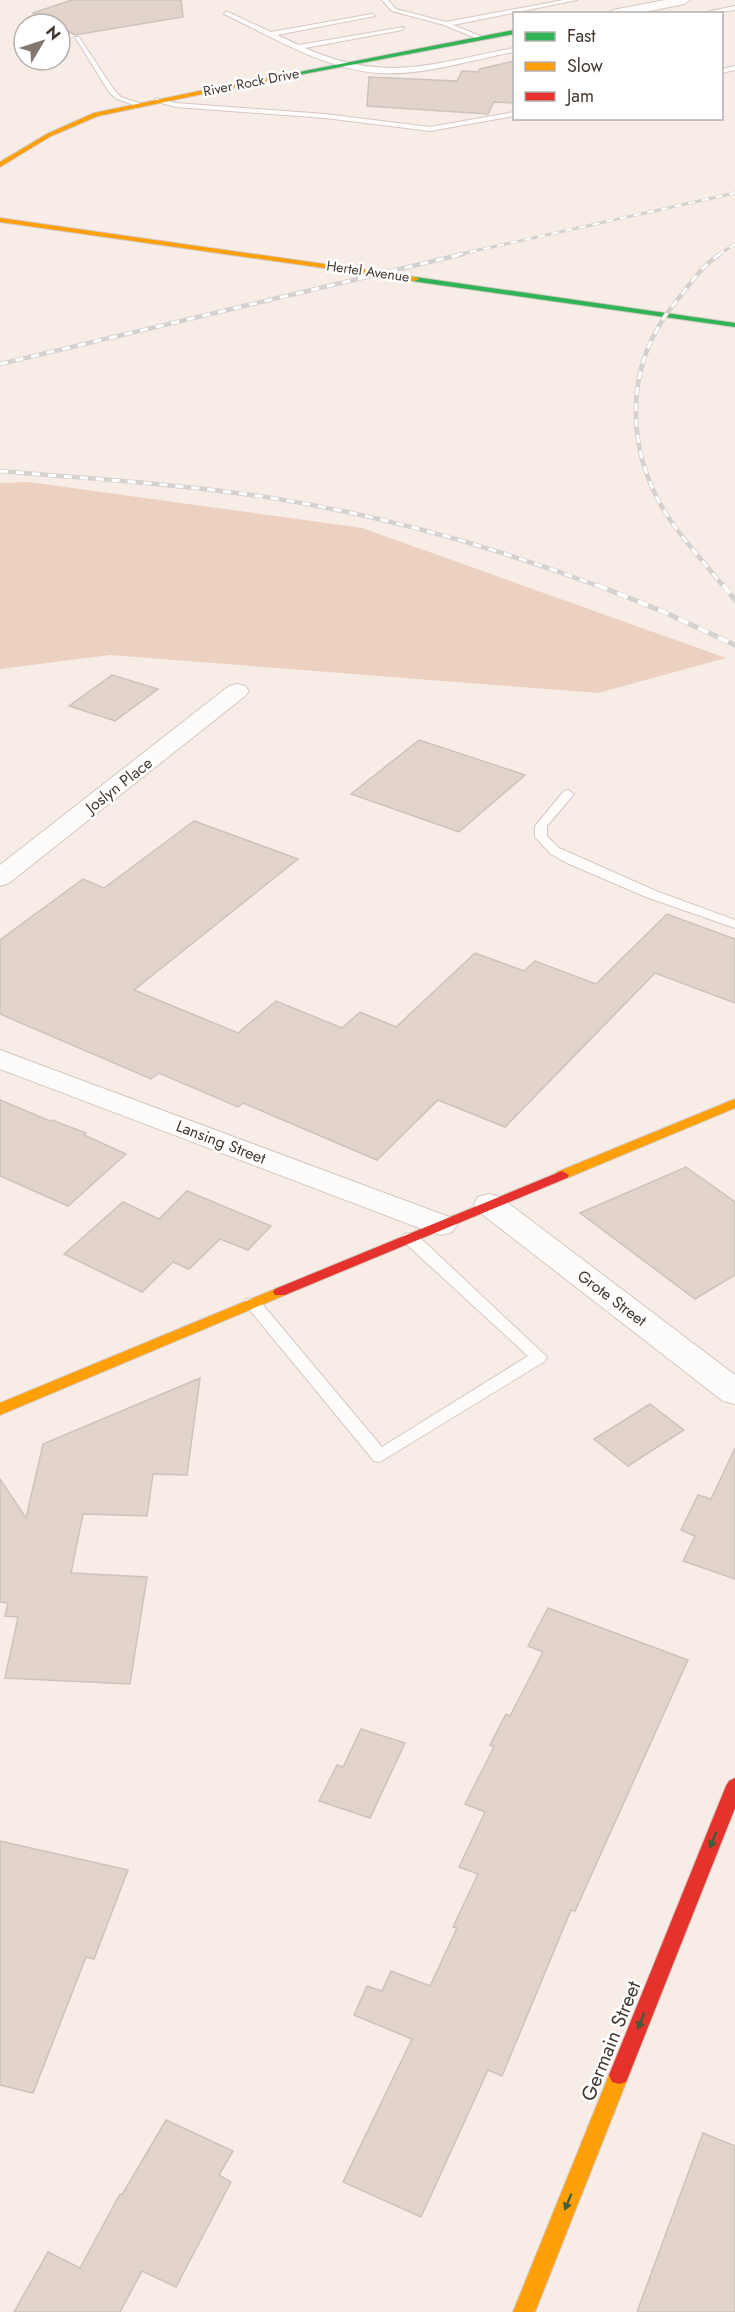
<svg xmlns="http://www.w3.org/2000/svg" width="735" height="2312" viewBox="0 0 735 2312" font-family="Jost,sans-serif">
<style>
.green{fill:#ecd1c0}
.building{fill:#e2d4cb;stroke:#cdc3bd;stroke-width:1.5}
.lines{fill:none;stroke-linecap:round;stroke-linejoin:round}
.lane-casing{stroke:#d4c9c2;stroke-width:2}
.street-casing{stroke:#d4c9c2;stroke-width:2}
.fast-casing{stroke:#d4c9c2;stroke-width:2}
.slow-casing{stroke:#d4c9c2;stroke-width:2}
.jam-casing{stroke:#d4c9c2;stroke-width:2}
.lane{fill:#fefcfb;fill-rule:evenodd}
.street{fill:#fefcfb;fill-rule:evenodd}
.fast{fill:#30b455;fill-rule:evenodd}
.slow{fill:#ff9f0a;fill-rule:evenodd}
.jam{fill:#e5322d;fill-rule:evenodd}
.rail-far2-casing{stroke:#d4d1ce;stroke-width:3}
.rail-far1-casing{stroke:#d4d1ce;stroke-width:4.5}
.rail-casing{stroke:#d4d1ce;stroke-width:5}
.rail-far2{stroke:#fff;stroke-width:2;stroke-dasharray:7;stroke-linecap:butt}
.rail-far1{stroke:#fff;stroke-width:3;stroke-dasharray:8;stroke-linecap:butt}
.rail{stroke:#fff;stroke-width:4;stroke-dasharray:11;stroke-linecap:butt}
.oneway{fill:#3e5d3b}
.labels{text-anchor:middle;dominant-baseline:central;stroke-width:5;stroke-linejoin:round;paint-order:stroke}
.far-street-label{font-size:14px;fill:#443830;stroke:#fff}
.street-label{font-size:16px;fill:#443830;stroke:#fff}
.near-street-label{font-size:20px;fill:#443830;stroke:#fff}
</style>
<rect width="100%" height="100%" fill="#f7ece6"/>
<path class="green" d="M29,482L362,528L726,658L598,693L110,655L0,669V483Z"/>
<g class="building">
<path d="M72,0H181L183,17L75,35L60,27V24H53L33,13Z"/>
<path d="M514,61V103L494,102L488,114L367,106L369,77L457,81L462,71L478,72L480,69Z"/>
<path d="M112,675L158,689L115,721L69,706Z"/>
<path d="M419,740L525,775L459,832L351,794Z"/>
<path d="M194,821L298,859L134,990L238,1033L276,1001L342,1028L360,1012L396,1027L475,953L524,971L535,961L596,984L667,914L735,939V1003L655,973L505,1127L438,1100L377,1160L243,1103L238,1107L159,1073L151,1079L0,1014V940L83,879L104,888Z"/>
<path d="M0,1100L50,1121L52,1120L86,1133L84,1135L126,1154L68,1206L0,1176Z"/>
<path d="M686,1167L735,1202V1275L695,1299L580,1213Z"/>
<path d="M187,1191L271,1226L248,1250L220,1239L189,1269L173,1262L142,1292L64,1254L123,1202L159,1219Z"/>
<path d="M200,1378L187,1475L153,1474L147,1516L83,1514L71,1573L147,1577L130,1684L5,1678L18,1617L5,1616L8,1603L0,1602V1479L26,1518L43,1444Z"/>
<path d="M650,1404L684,1430L628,1466L594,1439Z"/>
<path d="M735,1448V1579L683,1561L695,1536L681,1530L698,1495L711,1499Z"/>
<path d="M548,1608L688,1660L575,1911L571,1910L502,2076L488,2070L421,2217L343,2182L412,2039L354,2015L367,1986L382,1991L391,1971L430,1986L457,1928L453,1927L478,1874L459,1867L485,1812L465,1804L494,1747L490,1745L506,1714L510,1716L543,1652L528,1646Z"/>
<path d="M361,1729L405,1743L370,1818L319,1801L337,1765L343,1767Z"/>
<path d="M0,1841L128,1870L94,1959L86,1957L33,2093L0,2085Z"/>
<path d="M166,2120L233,2151L219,2175L231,2182L176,2287L142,2271L120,2312H14L48,2252L80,2268L120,2194L122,2195Z"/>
<path d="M703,2133L735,2146V2312H637Z"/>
</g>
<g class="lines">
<g class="lane-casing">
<g id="lane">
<path d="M382,0H388L396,9L446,22L564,0H577L453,25L483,37L481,40L444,25L392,11Z"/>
<path d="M735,6V10L703,14L706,12Z"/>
<path d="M226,11L271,32L372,14L375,16L277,35L299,45L404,27L402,30L305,48C387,84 432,63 514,48V52C470,60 424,76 378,73C323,69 273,37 224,14Z"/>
<path d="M75,37H79L114,90L121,97L139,103V107L117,99L109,92Z"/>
<path d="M735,66V70L722,73V69Z"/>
<path d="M156,98L176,103L325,114L430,127L514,112V116L430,131L325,118L176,107L154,101Z"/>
<path d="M568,790L574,794L547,826V836L559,848L656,891L735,920V928L646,897L567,863L551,854L535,837V826L564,791Z"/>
<path d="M410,1233L416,1234L547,1357L545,1361L380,1462L374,1461L244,1303L246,1299H258L382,1447L528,1356L404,1242L402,1238L404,1234Z"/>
</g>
</g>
<g class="street-casing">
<g id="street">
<path d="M665,0H690L684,4L635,14H607L613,10Z"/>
<path d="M237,684L245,686L249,691L245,696L9,883L0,886V865L229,686Z"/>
<path d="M0,1050L452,1218L457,1225L452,1232L441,1235L430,1232L0,1069Z"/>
<path d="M489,1194L500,1197L735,1375V1404L723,1401L478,1211L474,1204L478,1197Z"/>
</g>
</g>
<g class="fast-casing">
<g id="fast">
<path d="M514,30V34L277,79L274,77Z"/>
<path d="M415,277L735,323V327L412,281V277Z"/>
</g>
</g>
<g class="slow-casing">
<g id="slow">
<path d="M277,75L279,78L98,116L51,136L0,167V162L47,134L94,113Z"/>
<path d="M0,218L415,277L419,279L415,281L0,222Z"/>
<path d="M735,1099V1108L567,1178L562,1179L555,1175L557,1172Z"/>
<path d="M280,1287L285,1289L287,1292L285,1295L0,1415V1403Z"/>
<path d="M619,2066L626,2068L629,2075L535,2312H513L609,2075L612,2068Z"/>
</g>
</g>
<g class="jam-casing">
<g id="jam">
<path d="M562,1171L569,1175L567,1178L285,1295H275L273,1292L275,1289Z"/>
<path d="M735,1778V1808L629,2075L626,2082L619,2084L612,2082L609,2075L726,1786L729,1781Z"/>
</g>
</g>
<use href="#lane" class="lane"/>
<use href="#street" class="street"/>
<use href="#fast" class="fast"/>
<use href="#slow" class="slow"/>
<use href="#jam" class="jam"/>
<g class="rail-far2-casing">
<g id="rail-far2">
<path d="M456,255L735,193"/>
<path d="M718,255L735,244"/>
</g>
</g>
<g class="rail-far1-casing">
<g id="rail-far1">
<path d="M720,254C701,266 689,286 674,304C621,370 625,458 675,527C690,547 708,567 724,587"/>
<path d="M0,364L463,254"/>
<path d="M0,471C91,479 182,484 272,498C385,516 494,547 601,587"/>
</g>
</g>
<g class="rail-casing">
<g id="rail">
<path d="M597,585L664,612L735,645"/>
<path d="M723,585L735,600"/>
</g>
</g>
<use href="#rail-far2" class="rail-far2"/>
<use href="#rail-far1" class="rail-far1"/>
<use href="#rail" class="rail"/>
</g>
<defs><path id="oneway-solid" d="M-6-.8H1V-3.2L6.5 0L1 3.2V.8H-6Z" transform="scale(1.5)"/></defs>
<g class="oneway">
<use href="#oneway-solid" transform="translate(713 1840) rotate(112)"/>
<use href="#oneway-solid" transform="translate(641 2021) rotate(112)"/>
<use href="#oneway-solid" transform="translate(568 2202) rotate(112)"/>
</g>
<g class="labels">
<g class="far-street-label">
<text transform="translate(251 82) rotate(-11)">River Rock Drive</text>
<text transform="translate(368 271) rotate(8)">Hertel Avenue</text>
</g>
<g class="street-label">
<text transform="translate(119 785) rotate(-38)">Joslyn Place</text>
<text transform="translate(221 1142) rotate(21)">Lansing Street</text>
<text transform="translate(612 1298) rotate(37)">Grote Street</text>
</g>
<g class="near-street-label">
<text transform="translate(611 2041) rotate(-68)">Germain Street</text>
</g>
</g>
<rect x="513" y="12" width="210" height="108" fill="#ffffff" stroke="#b4afac" stroke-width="1.5"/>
<rect x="525" y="32" width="30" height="9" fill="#30b455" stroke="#b4afac" stroke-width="1.5"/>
<text x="567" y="42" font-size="18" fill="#443830">Fast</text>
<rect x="525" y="62" width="30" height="9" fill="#ff9f0a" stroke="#b4afac" stroke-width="1.5"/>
<text x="567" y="72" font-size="18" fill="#443830">Slow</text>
<rect x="525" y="92" width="30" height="9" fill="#e5322d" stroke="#b4afac" stroke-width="1.5"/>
<text x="567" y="102" font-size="18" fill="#443830">Jam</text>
<g transform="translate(42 42) rotate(51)"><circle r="28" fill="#ffffff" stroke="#b4afac" stroke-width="1.5"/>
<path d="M0-4.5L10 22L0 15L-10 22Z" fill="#837770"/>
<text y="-9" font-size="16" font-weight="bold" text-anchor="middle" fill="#443830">N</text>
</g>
</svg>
